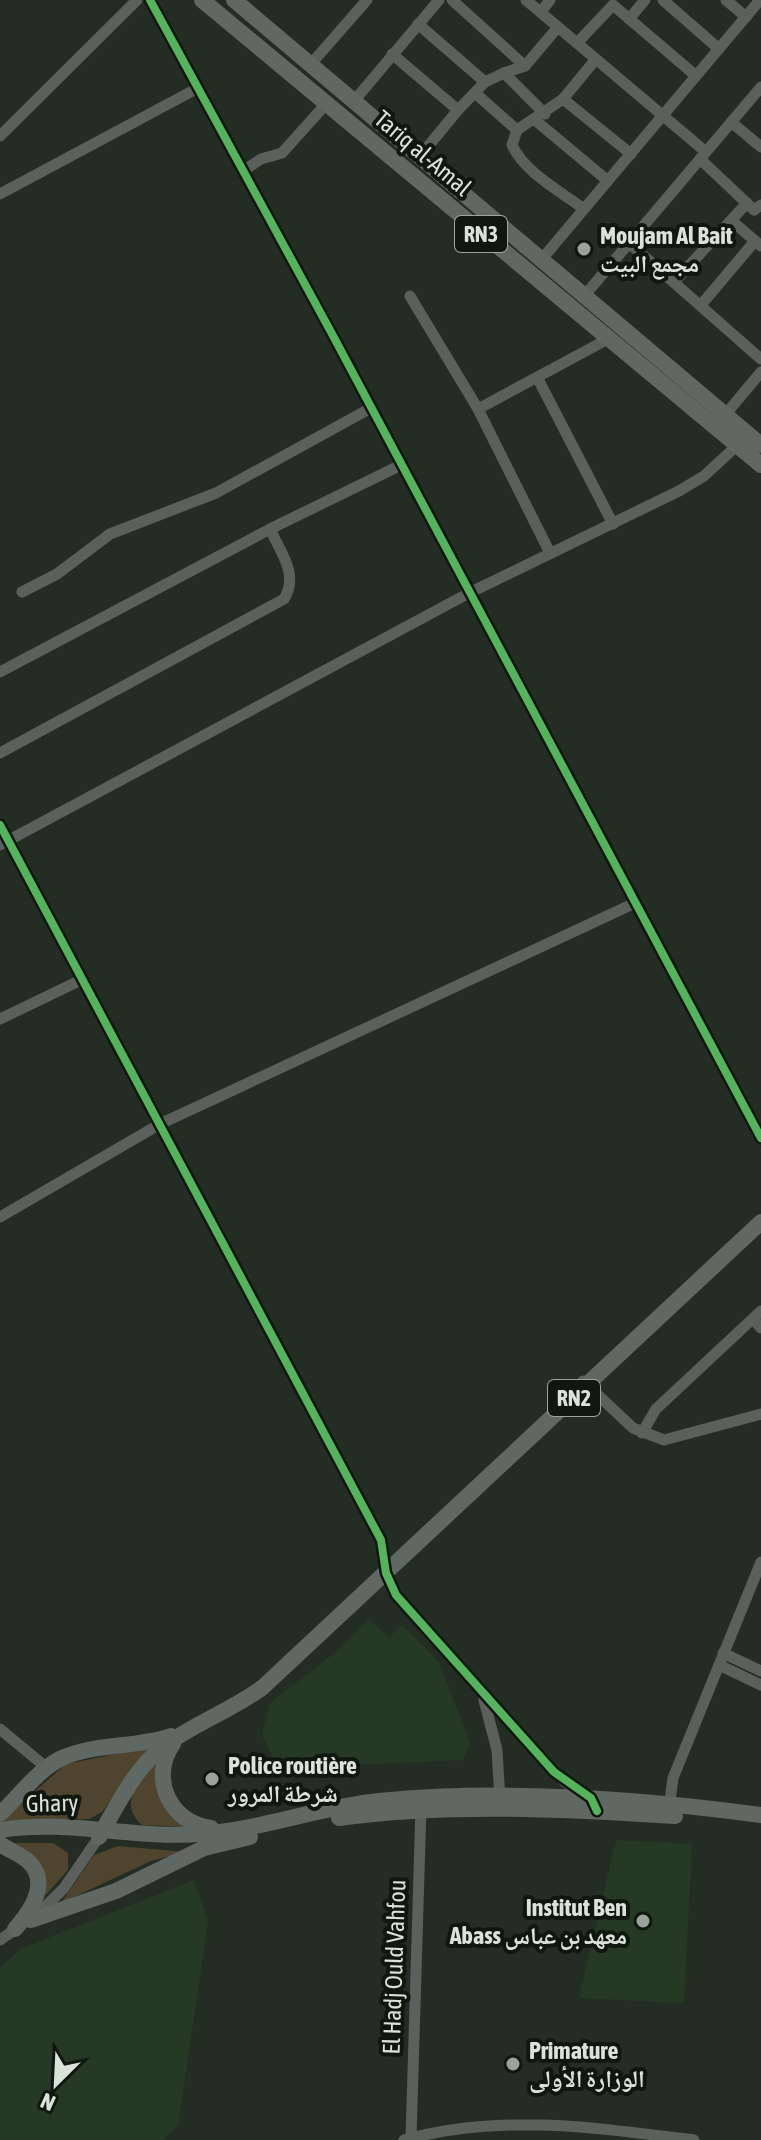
<svg xmlns="http://www.w3.org/2000/svg" width="761" height="2140" viewBox="0 0 761 2140" font-family="'Asap Condensed','Noto Naskh Arabic',sans-serif">
<style>
.built{fill:#263925}
.green{fill:#4f442e}
.lines{fill:none;stroke-linecap:round;stroke-linejoin:round}
.minor{stroke:#5b605c;stroke-width:11}
.highway{stroke:#606863;stroke-width:16}
.cycleway-casing{stroke:#10170f;stroke-width:13}
.cycleway{stroke:#56b35d;stroke-width:8}
.poi-dot{fill:#9aa399;stroke:#10170f;stroke-width:3}
.labels{text-anchor:middle;dominant-baseline:central;stroke-width:8;stroke-linejoin:round;paint-order:stroke}
.shield{fill:#10170f;stroke:#9da69c;stroke-width:2}
.shield-label{font-size:22px;font-weight:bold;fill:#d9e3d8}
.street-label{font-size:24px;fill:#d9e3d8;stroke:#10170f}
.poi-label{font-size:24px;font-weight:bold;fill:#d9e3d8;stroke:#10170f;text-anchor:start}
</style>
<rect width="100%" height="100%" fill="#242d24"/>
<g class="built">
<path d="M368,1619L389,1637L402,1625L439,1662L470,1743L463,1760L278,1768L262,1734L270,1703L336,1652Z"/>
<path d="M616,1840L692,1844L684,2003L579,1998Z"/>
<path d="M194,1880L208,1921L178,2126L162,2140H0V1968L22,1948Z"/>
</g>
<g class="green">
<path d="M151,1747L102,1812L89,1819L1,1821L66,1764Z"/>
<path d="M158,1760L188,1827L142,1825C117,1803 139,1779 158,1760Z"/>
<path d="M8,1843H53L68,1853V1870L45,1896L39,1862Z"/>
<path d="M118,1846L185,1852L151,1861L61,1903L94,1855Z"/>
</g>
<g class="lines">
<g class="minor">
<path d="M150,0L331,332L761,1138"/>
<path d="M452,0L525,66"/>
<path d="M526,0L706,152"/>
<path d="M663,0L719,49"/>
<path d="M726,0L746,17"/>
<path d="M541,12L550,0"/>
<path d="M629,19L645,0"/>
<path d="M418,24L485,82"/>
<path d="M577,43L613,5L695,75"/>
<path d="M392,54L458,110L485,82L504,73"/>
<path d="M311,64L367,0"/>
<path d="M475,93L517,130"/>
<path d="M563,99L631,154"/>
<path d="M354,101L439,0"/>
<path d="M545,114L504,73L525,66L558,27"/>
<path d="M535,120L608,181"/>
<path d="M731,122L761,147"/>
<path d="M0,136L137,0"/>
<path d="M420,156L458,110"/>
<path d="M700,159L754,210L761,205"/>
<path d="M243,171L261,159L282,153L326,104"/>
<path d="M0,194L198,88"/>
<path d="M584,209C560,191 525,173 512,145L517,130L563,99L596,59"/>
<path d="M732,221L761,246"/>
<path d="M629,243L761,359"/>
<path d="M542,259L760,0"/>
<path d="M674,282L747,203"/>
<path d="M585,295L761,87"/>
<path d="M410,296L478,409L550,553"/>
<path d="M701,305L755,241"/>
<path d="M538,379L613,524"/>
<path d="M478,409L608,339"/>
<path d="M725,415L761,372"/>
<path d="M22,592L57,574L110,534L216,493L371,408"/>
<path d="M0,672L270,529L401,465"/>
<path d="M0,753L284,599C299,575 281,553 270,529"/>
<path d="M0,825L381,1540L386,1573L396,1595L541,1758L565,1782L590,1797"/>
<path d="M0,845L469,593L679,491L704,476L742,441"/>
<path d="M0,1019L81,980"/>
<path d="M0,1217L160,1124L635,903"/>
<path d="M753,1319L761,1328"/>
<path d="M583,1381L633,1428L664,1440L761,1414"/>
<path d="M642,1433L656,1409L761,1311"/>
<path d="M723,1653L761,1671"/>
<path d="M719,1665L761,1685"/>
<path d="M484,1700L497,1750L500,1800"/>
<path d="M0,1729L47,1768"/>
<path d="M669,1808L673,1778L761,1562"/>
<path d="M38,1914L64,1888L99,1837"/>
<path d="M0,1940L20,1926"/>
<path d="M411,2138L421,1807"/>
<path d="M404,2140C499,2113 599,2128 694,2140"/>
</g>
<g class="highway">
<path d="M202,0L761,465"/>
<path d="M234,0L761,445"/>
<path d="M173,1744C149,1778 170,1823 211,1828"/>
<path d="M0,1814C18,1797 38,1770 60,1759C92,1743 136,1748 171,1736"/>
<path d="M339,1818C449,1803 564,1809 675,1816"/>
<path d="M0,1830C67,1819 133,1839 200,1834C260,1830 319,1807 379,1801C505,1789 636,1798 761,1815"/>
<path d="M99,1837C117,1806 134,1769 163,1747C194,1723 231,1711 263,1687L761,1222"/>
<path d="M0,1844C8,1850 20,1854 28,1861C51,1882 31,1911 15,1929"/>
<path d="M31,1920L116,1891L204,1848L250,1837"/>
</g>
<g class="cycleway-casing">
<g id="cycleway">
<path d="M150,0L331,332L761,1138"/>
<path d="M0,825L381,1540L386,1573L396,1595L554,1772L591,1798L597,1811"/>
</g>
</g>
<use href="#cycleway" class="cycleway"/>
</g>
<g class="poi-dot">
<circle cx="584" cy="249" r="8"/>
<circle cx="212" cy="1779" r="8"/>
<circle cx="643" cy="1921" r="8"/>
<circle cx="513" cy="2064" r="8"/>
</g>
<g class="labels">
<g class="shield">
<rect x="455" y="216" width="52" height="36" rx="6"/>
<rect x="548" y="1380" width="52" height="36" rx="6"/>
</g>
<g class="shield-label">
<text x="481" y="234">RN3</text>
<text x="574" y="1398">RN2</text>
</g>
<g class="street-label">
<text transform="translate(423 153) rotate(40)">Tariq al-Amal</text>
<text transform="translate(52 1803) rotate(-1)">Ghary</text>
<text transform="translate(394 1967) rotate(-88)">El Hadj Ould Vahfou</text>
</g>
<g class="poi-label">
<text x="600" y="235">Moujam Al Bait<tspan x="600" dy="28">مجمع البيت</tspan></text>
<text x="228" y="1765">Police routière<tspan x="228" dy="28">شرطة المرور</tspan></text>
<text x="627" y="1907" text-anchor="end">Institut Ben<tspan x="627" dy="28">Abass معهد بن عباس</tspan></text>
<text x="529" y="2050">Primature<tspan x="529" dy="28">الوزارة الأولى</tspan></text>
</g>
</g>
<g transform="translate(56 2084) rotate(204)" stroke="#10170f" stroke-width="6" paint-order="stroke">
<path d="M0-6L14 30L0 20L-14 30Z" fill="#d9e3d8"/>
<text y="-12" font-size="22" font-weight="bold" text-anchor="middle" fill="#d9e3d8">N</text>
</g>
</svg>
